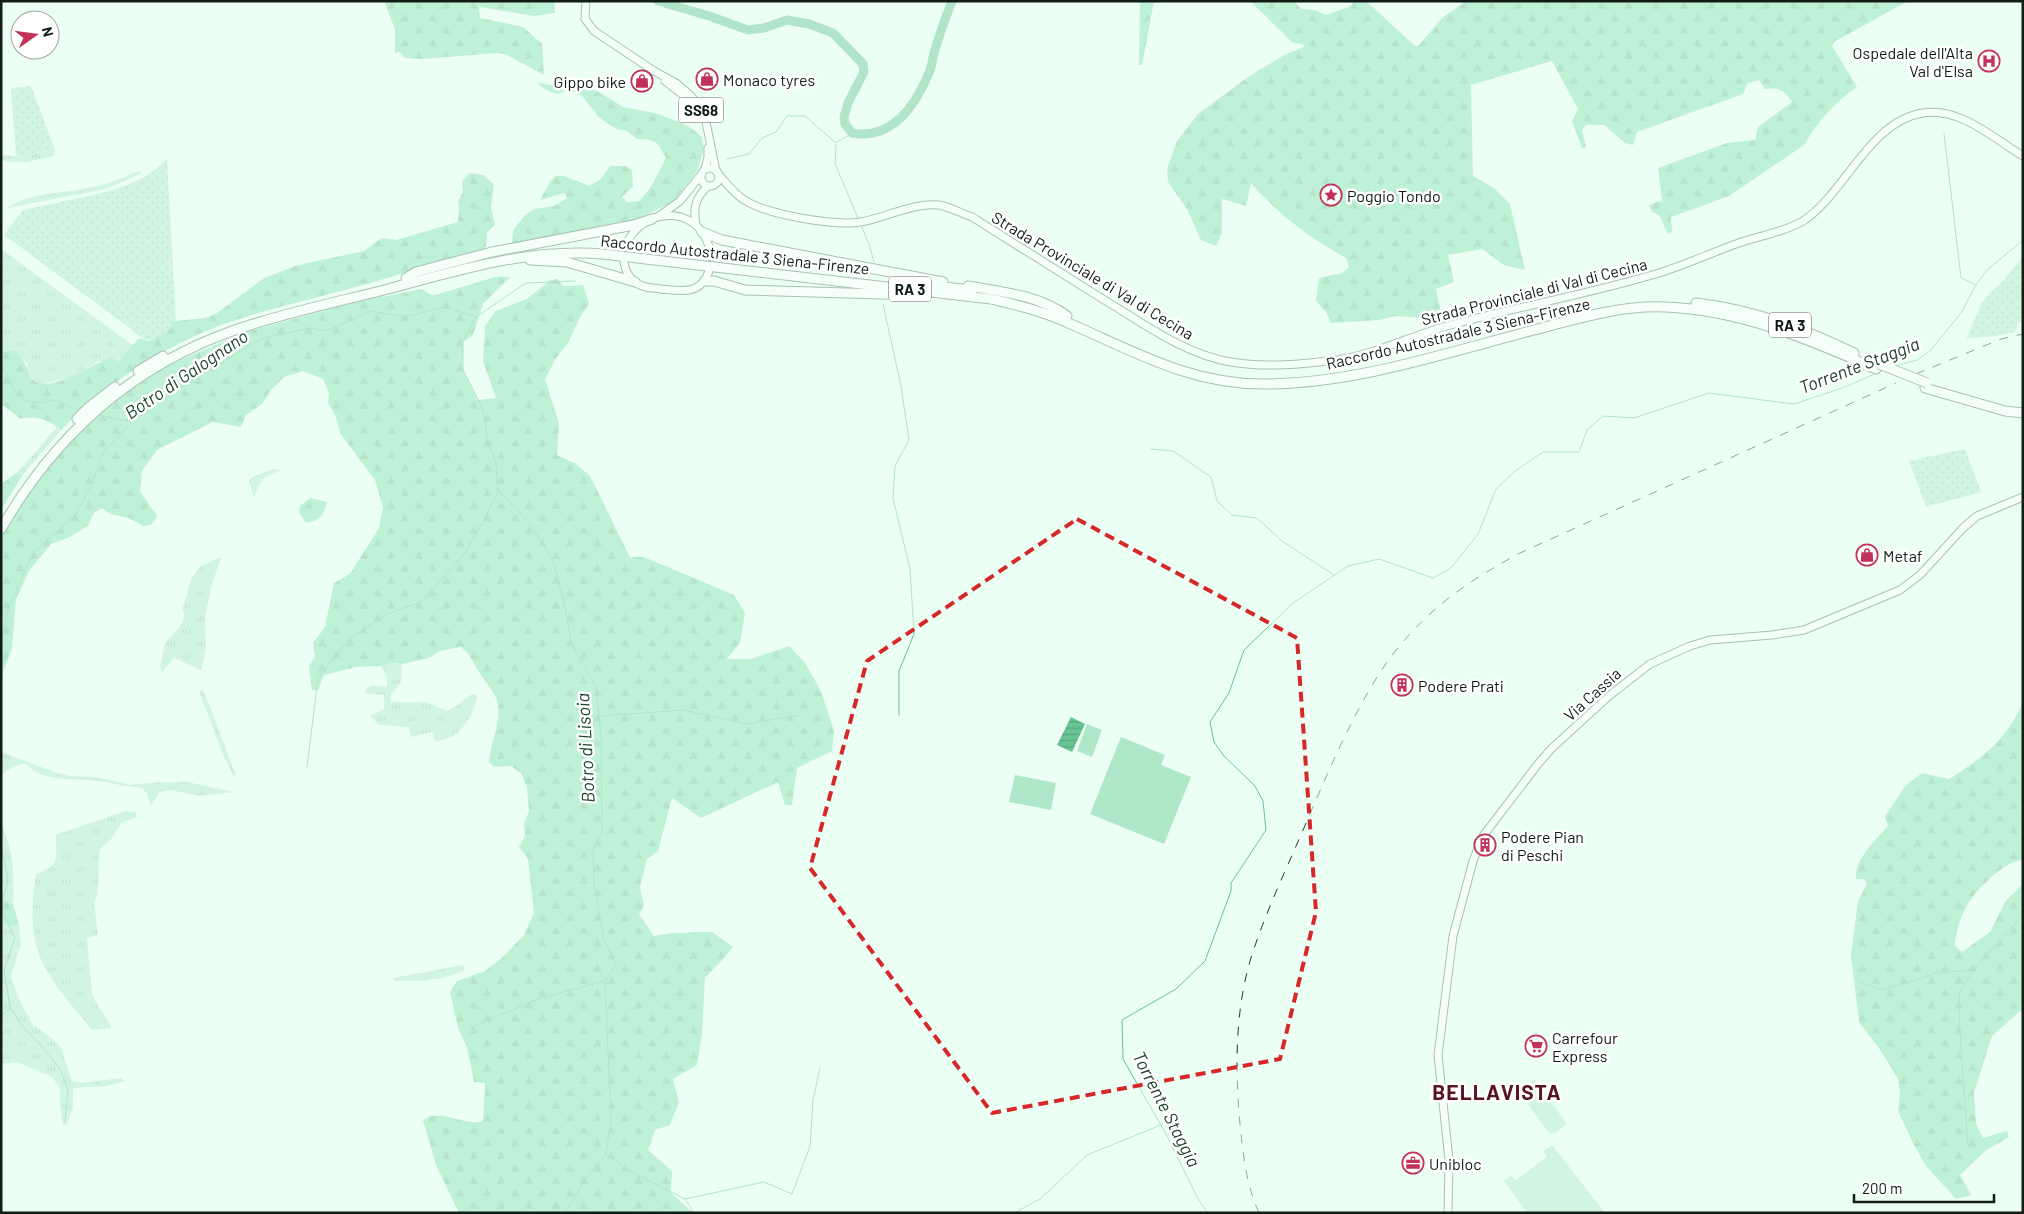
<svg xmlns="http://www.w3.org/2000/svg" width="2024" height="1214" viewBox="0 0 2024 1214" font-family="Barlow,sans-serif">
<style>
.grass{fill:url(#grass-tufts)}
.forest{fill:url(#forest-firs)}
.park{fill:#afe8c8}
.garden{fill:url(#garden-dots)}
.water{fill:url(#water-rules)}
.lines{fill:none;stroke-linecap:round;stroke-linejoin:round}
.stream{stroke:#68c395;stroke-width:1}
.river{stroke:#68c395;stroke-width:9}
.major-casing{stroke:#597465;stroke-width:9}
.highway-casing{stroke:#597465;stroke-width:11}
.major{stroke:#fff;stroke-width:7}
.highway{stroke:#fff;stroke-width:9}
.rail{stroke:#2a362f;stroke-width:1;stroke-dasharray:9 9;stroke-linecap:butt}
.highway-bridge-casing{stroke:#597465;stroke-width:11;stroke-linecap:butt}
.highway-bridge{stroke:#fff;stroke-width:9}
.marked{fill:none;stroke:#d62828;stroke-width:4;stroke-dasharray:10 6;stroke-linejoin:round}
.labels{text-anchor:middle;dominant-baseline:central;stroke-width:5;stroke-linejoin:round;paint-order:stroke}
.shield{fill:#fff;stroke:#58605c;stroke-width:1}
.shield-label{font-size:15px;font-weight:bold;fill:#111c16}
.poi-label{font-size:16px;fill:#111c16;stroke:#fff;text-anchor:start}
.street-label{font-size:16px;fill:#111c16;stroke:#fff}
.water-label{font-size:18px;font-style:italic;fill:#1b422f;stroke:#fff}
.district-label{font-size:21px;font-weight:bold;letter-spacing:1px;fill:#581325;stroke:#fff}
</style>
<defs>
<pattern id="grass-tufts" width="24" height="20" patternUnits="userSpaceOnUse" patternTransform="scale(1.25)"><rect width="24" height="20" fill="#afe8c8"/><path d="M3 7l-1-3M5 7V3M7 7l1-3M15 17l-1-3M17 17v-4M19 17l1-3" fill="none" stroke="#96c6ab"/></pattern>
<pattern id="forest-firs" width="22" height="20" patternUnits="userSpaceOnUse" patternTransform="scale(1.25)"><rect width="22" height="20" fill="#86e0b1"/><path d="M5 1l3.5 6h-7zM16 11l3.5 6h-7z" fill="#73c098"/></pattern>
<pattern id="garden-dots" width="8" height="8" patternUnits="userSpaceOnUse" patternTransform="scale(1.25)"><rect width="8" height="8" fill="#afe8c8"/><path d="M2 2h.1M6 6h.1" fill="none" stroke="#96c6ab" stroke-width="1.8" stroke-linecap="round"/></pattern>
<pattern id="water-rules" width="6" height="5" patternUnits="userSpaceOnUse" patternTransform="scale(1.25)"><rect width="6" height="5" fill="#68c395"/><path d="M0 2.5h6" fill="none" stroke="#59a780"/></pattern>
</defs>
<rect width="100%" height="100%" fill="#ecfff4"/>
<g class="grass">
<path d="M55,150L54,156L27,162L1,161V155L16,156Z"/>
<path d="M139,171L142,173L106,189L7,208C30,192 61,194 88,188C106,185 122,178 139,171Z"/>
<path d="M1,249L134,346L118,362L99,361L71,377L44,384L31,379L27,363L12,350L1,352Z"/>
<path d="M57,427L61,430L22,476L18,472Z"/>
<path d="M272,469L281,470L265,477L258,486L254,498L249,481L252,477Z"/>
<path d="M218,558H221L212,584L205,616L206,648L201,670L174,658L162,672L160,667L165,643L180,627L184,617L183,608L191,579L200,567Z"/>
<path d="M394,663L401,664C403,679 402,684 391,694V702H427L446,711C457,708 463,698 474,694L477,697C475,711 464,730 451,737C446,739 440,740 435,742L433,732L411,737L409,727L379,725L370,716L384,709V695L365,693L366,689L372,686L387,687V678L381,666Z"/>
<path d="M202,688C215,717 224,746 236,775H233L224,757L200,694Z"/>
<path d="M1,752L57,773L72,776L95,777L130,785L161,782H187L234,792L199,796L171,790L160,792L151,806L147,794L142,788C127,786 113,784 99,781C78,778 41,783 27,764C18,762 9,770 1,775Z"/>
<path d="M125,811L136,812V817L121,823L112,838L100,849L99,855L98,893L94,903L98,935L87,938L92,993L95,1001L110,1024L111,1028L92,1030C76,1010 46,977 39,954C30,930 32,900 36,874C61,865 56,860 56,835Z"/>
<path d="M1,822C13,852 15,872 13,904L1,898Z"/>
<path d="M1,923L11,926L19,925L21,944L11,976L17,995L32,1024L54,1040L61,1048L72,1081L81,1083L121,1078L124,1081L107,1086L73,1088V1109L66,1125H63L60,1104V1088L52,1077L17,1062L1,1064Z"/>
<path d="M463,965L465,970C445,980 416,983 393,980V978Z"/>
</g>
<g class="forest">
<path d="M384,1H554L555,13L534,16L479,7L480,18L523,27L542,44L544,75L507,55L498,53L422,59L405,58L400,52L395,53V29Z"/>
<path d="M1140,1H1154L1142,65H1139Z"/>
<path d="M1250,1H1294L1301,9L1315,10L1326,15L1351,6L1354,1H1366L1415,46L1419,45L1442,18L1466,1H1908L1834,42L1832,46L1857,87C1836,101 1817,122 1804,145L1729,196L1671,217L1672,232L1668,234L1659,215L1652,212L1649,205L1662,200L1658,168L1727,143L1755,140L1758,127L1792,102C1785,90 1778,87 1765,89L1759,80L1748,83L1743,94L1637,132L1633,145L1625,143L1604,125H1586L1582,130L1586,147L1582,148L1572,121L1578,109L1552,61L1471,85L1473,176L1494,188L1510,204L1525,270L1504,265L1482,249L1448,255L1454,282L1436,289L1441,312L1422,318L1396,316L1379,320L1331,323L1326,312L1316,301L1319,278L1342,273L1349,267L1346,258C1310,238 1278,214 1251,183L1246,206L1222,199V233L1216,246L1201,240L1187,209L1168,182L1167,169L1177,141L1198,114L1248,77L1286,54L1304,47L1303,44L1293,43Z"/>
<path d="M536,82L549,85L585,87L599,92L623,107L655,113L679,122L691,128L702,137L704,150L697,171L675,200L639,219L512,244L513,230L525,215L534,209L554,206L567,198L565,193L540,200L551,180L556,176H564L589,186L601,179L610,166H625L632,170L633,186L622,197L627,202L639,201L651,187L666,158L658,144L651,140L637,139L627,131L617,129L608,124L598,116L582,96L575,92L567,90L557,94L546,90Z"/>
<path d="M470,173L484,175L494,185L491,207L495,225L487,232L486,250C437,262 390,278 341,291C301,302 260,311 221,325C161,348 106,384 61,430C48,420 37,415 21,419L1,404V352L12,350C24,358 27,366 31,379C35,381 41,384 46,384C70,382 89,364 112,358L118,362L139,338L149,341L165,333L176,321L205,318L216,314L264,278L298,265L364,251L382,238L396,240L458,222L459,208L458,201L463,192L462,181Z"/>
<path d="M495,277H510L483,304L473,335L463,342V370L478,400L496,398L483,361L485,326L496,311L527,299L550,280L557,279L564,286L583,285L589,304L580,317L568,343L556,358L545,379L559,423L557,455L576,464L590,476L630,557H644L734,595L745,613L740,643L727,659H751L789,646L805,663L821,691L834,731L832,751L797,768L792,805H785L778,782L701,818L672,798L658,851L647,859L640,887L644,906L639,914L654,936L673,933L712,932L733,947L723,959L705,978L702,1034L697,1065L673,1079L679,1102L670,1125L655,1130L648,1150L672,1171L671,1193L693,1213H456L458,1211L436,1165L423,1120C440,1107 463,1127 483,1121L485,1083L474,1082L467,1047L458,1028L450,992L457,981L485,971L503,957L524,935L534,913L528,859L519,847L525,836L524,824L529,811L527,788L521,773L511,766L494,767L489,762C490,742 504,717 496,698C492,689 484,680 479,672C472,661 471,655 461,647L440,651L429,658L403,664L394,663L381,666L356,667L324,675L318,690H312L309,666L315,657L313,643L325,627L334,583L350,574L379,528L383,507L375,480L340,433L336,417L328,403L329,393L323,379L303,371L284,377L271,390L262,404L246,415L241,427L213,422L157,450L142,471L140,491L157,516L151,525L143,526L129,518L110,514L102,508L94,513L88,526L68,538L51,544L29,571L16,599L12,648L3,672L1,688V537L38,479L72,439L122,395L166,366L246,332L374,297L387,296L422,289L432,296Z"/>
<path d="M18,472L22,476L1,510V484Z"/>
<path d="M310,498L327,502C324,515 320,520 306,523L299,512L300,506Z"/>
<path d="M2023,703V860C2008,859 1981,885 1972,898C1963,909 1955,931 1955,945L1962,952L1990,932L2005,902L2023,884V1011L2019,1012L1992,1036L1974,1093L1976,1124L1983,1138L2007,1131L2009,1137L1985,1151L1960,1175L1971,1195L1956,1199L1926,1166L1914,1145L1898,1111L1900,1093L1898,1079L1881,1051L1859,1022L1851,955L1858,901L1867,884L1864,879H1856C1854,859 1876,840 1888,826L1885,816L1906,785L1922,773L1949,779C1985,756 2003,743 2023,703Z"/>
<path d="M1,898L13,904L19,925L11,926L1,923Z"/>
</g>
<g class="park">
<path d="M1087,724L1102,730L1092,757L1077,751Z"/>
<path d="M1121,737L1165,755L1161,765L1191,777L1164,844L1090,814Z"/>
<path d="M1015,775L1056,783L1051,810L1009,802Z"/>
<path d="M1534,1079L1567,1124L1554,1134L1553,1132L1550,1134L1518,1091Z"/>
<path d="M1552,1145L1605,1213H1527L1504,1181L1511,1175L1516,1180L1547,1157L1543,1151Z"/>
</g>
<g class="garden">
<path d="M31,86L55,150L16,156L11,88Z"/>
<path d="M167,159L176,321C160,338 151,349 131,329L4,235L22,211C67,197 134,196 167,159Z"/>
<path d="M2023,256V322H2018L2015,332L1996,336L1967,338L1981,304L1991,292L2004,280Z"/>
<path d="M1965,449L1981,492L1926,507L1909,461Z"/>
</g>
<path class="water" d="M1071,717L1085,724L1072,752L1057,745Z"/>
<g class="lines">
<g class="stream">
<path d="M1944,133L1961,278L1976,285"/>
<path d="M836,145L835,164L858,218"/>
<path d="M727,159L749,154L762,138L776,132L787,116H805L836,143L852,133"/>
<path d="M861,225L869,244L874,262"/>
<path d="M883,304L901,386L909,440L895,466L893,498L910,569L914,634L899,671V715"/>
<path d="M1895,366L1917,360L1930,351L1961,313L1976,285L1987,270L2023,240"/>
<path d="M1,368L7,373L15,393L26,401L43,403L54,400L78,410"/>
<path d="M99,415L132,422"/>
<path d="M1151,449L1173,451L1211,477L1217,501L1232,515L1257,518L1282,541L1334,575"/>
<path d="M1,644L8,609L33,553L76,514L93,481L104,451L132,422L177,390L260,339L309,328L326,331L371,311L405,317L445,307L476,317"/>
<path d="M601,716L683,710L747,724L800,715"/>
<path d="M307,767L318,678L349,639L387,614L421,602L464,554L486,516L498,491"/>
<path d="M1,845L8,880L1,906"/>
<path d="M1,908L15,938L4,970L10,1007L23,1027L37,1041L60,1069L68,1090L65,1121"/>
<path d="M1859,982L1883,990L1937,973L1972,970"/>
<path d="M1,1016L10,1008"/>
<path d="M472,1027L538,999L604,981"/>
<path d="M1968,1146L1960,1034L1959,994L1973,970L2023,915"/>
<path d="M607,1155L639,1176L685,1199L764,1182L792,1194L810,1146L813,1100L820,1068"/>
<path d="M685,1199L694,1213"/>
<path d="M565,1213L586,1179L606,1154L611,1118L605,981L616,965L604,940L594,884L593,848L602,832L601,736L596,687L571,643L565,606L553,561L531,525L498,490L496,463L488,443L483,409L463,370V341L476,317L526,283L575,281"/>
<path d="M1014,1213L1040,1199L1087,1155L1161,1125"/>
<path d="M1208,1213L1198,1199L1167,1136L1123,1059L1122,1020L1176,989L1205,961L1231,891V883L1266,830L1263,801L1255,786L1224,756L1214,742L1210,722L1229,693L1244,650L1293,603L1348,566L1379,559L1433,578L1451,568L1478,534L1496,489L1515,471L1543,452H1579L1587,430L1603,416L1634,418L1709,393L1794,404L1845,387L1884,370"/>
</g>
<path class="river" d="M658,1L709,16L748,30L764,28L787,20L809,24L833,33L863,64L864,72L848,103L844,117L845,124L852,133C891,140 914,108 928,75C931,70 932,63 933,57C938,38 945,19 952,1"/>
<g class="major-casing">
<g id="major">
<path d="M586,1L585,19L594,31L654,71L676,83L692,97L699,107L706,122L716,171"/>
<path d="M665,81L683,95L695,110"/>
<circle cx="710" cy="177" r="9"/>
<path d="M705,169L708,157V148"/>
<path d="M719,175C727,184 735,195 746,201C769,215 834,226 861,222C884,218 916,202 939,205C950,207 961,213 972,217C1016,245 1061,273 1106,301C1146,325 1184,354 1231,362C1265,368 1303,364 1337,360C1377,354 1415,334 1454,324C1522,306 1592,293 1659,273C1685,265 1711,253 1736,244C1757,236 1783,233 1803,221C1845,194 1869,121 1923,113C1960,107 1993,138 2023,156"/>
<path d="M659,216L680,201L700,176"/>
<path d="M696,225C693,208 695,198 708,186"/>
<path d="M625,247C643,202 706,205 711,257"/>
<path d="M624,262C625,269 628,277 635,282C642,288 652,288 661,289C682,291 701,295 709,271"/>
<path d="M1448,1213L1449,1160L1438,1055L1453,936L1473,861L1483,836L1538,764L1551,749L1609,696L1650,664L1690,646L1710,640L1772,635L1804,630L1900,590L1920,575L1963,528L1977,516L2023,497"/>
</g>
</g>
<g class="highway-casing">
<g id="highway">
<path d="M702,232L722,240L943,282"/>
<path d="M530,260L567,262L635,282"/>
<path d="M406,278L416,272L492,252L634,225L652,219"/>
<path d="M705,281H714L745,290L914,295"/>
<path d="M935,286L972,290"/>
<path d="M968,286C1002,292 1039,295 1067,316"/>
<path d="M1696,303C1754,310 1802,328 1854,353"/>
<path d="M138,371L163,356"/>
<path d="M1925,388L2005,411L2023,413"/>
<path d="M77,419L89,407L115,387"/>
<path d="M1,529C55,435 132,366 235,330C284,313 337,302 388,289C459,270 529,248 603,254L991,299C1017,305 1042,311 1066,322C1132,350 1188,384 1263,384C1355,384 1445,353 1534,330C1576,319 1621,305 1665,307C1740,310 1809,339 1876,369"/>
</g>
</g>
<use href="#major" class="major"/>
<use href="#highway" class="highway"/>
<g class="rail">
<path d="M1916,374L2001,339L2023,334"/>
<path d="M1259,1213C1246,1185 1243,1154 1240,1124C1235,1070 1235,1013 1250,961C1266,909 1291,860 1312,809C1333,761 1361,696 1393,654C1430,607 1468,581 1520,553L1896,383"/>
</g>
<g class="highway-bridge-casing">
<path id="highway-bridge" d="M1879,364L1927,383"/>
</g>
<use href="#highway-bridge" class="highway-bridge"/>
</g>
<path d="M0 0H2024V1214H0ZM1077,519L1297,638L1316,912L1280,1059L992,1113L810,868L867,661Z" fill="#ecfff4" fill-opacity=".55" fill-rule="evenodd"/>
<path class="marked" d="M1077,519L1297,638L1316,912L1280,1059L992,1113L810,868L867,661Z"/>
<defs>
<g id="hospital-ring" transform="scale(1.125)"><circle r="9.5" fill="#fff" stroke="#c23258" stroke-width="1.5"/><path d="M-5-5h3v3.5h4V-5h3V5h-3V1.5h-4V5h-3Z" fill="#c23258"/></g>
<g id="shop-ring" transform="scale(1.125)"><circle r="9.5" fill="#fff" stroke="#c23258" stroke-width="1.5"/><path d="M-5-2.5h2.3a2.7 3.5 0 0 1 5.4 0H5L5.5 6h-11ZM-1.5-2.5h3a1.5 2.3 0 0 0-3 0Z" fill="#c23258"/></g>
<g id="sight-ring" transform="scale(1.125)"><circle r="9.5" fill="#fff" stroke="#c23258" stroke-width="1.5"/><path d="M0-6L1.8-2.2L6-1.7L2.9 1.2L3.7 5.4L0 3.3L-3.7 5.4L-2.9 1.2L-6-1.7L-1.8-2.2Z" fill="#c23258"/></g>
<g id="building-ring" transform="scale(1.125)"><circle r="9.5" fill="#fff" stroke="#c23258" stroke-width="1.5"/><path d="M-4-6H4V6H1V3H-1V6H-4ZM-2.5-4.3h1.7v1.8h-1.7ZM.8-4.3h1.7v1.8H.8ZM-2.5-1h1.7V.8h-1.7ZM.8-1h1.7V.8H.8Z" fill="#c23258"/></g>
<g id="supermarket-ring" transform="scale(1.125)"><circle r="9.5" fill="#fff" stroke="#c23258" stroke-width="1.5"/><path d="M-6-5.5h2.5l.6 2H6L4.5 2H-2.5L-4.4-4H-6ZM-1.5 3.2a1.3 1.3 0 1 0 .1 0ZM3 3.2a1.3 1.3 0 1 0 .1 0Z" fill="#c23258"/></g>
<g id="office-ring" transform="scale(1.125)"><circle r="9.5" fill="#fff" stroke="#c23258" stroke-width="1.5"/><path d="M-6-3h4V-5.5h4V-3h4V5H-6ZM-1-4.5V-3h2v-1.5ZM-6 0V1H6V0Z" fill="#c23258"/></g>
</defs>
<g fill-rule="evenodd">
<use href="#hospital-ring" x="1989" y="61"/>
<use href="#shop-ring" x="707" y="79"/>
<use href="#shop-ring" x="642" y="81"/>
<use href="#sight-ring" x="1331" y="195"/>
<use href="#shop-ring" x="1867" y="555"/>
<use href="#building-ring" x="1402" y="685"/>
<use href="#building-ring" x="1485" y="845"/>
<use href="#supermarket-ring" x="1536" y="1046"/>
<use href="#office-ring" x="1413" y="1163"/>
</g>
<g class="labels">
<g class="shield">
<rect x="678.5" y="97.5" width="45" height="25" rx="4"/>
<rect x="889" y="276.5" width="42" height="25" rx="4"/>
<rect x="1769" y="312.5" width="42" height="25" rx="4"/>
</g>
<g class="shield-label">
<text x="701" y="110">SS68</text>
<text x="910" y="289">RA 3</text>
<text x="1790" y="325">RA 3</text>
</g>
<g class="poi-label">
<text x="1973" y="52" text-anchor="end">Ospedale dell'Alta<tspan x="1973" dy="18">Val d'Elsa</tspan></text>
<text x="723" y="79">Monaco tyres</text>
<text x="626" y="81" text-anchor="end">Gippo bike</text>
<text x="1347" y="195">Poggio Tondo</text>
<text x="1883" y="555">Metaf</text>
<text x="1418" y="685">Podere Prati</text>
<text x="1501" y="836">Podere Pian<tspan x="1501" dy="18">di Peschi</tspan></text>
<text x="1552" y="1037">Carrefour<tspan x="1552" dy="18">Express</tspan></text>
<text x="1429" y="1163">Unibloc</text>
</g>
<g class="street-label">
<text transform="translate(735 254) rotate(6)">Raccordo Autostradale 3 Siena-Firenze</text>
<text transform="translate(1093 275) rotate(31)">Strada Provinciale di Val di Cecina</text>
<text transform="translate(1534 291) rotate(-14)">Strada Provinciale di Val di Cecina</text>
<text transform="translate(1458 333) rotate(-13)">Raccordo Autostradale 3 Siena-Firenze</text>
<text transform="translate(1592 694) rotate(-42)">Via Cassia</text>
</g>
<g class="water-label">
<text transform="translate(1859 365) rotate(-21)">Torrente Staggia</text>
<text transform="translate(186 374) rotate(-34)">Botro di Galognano</text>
<text transform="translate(585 748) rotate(-93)">Botro di Lisoia</text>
<text transform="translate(1167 1109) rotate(63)">Torrente Staggia</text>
</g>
<g class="district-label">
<text x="1497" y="1091">BELLAVISTA</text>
</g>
</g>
<rect width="2024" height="1214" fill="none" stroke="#111c16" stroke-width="5"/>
<g transform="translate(35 35) rotate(76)"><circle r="24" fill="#ffffff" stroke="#a0a4a2"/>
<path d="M0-4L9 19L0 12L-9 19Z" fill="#c23258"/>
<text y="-8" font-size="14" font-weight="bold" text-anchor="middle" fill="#111c16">N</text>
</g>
<path d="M1854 1194v8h140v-8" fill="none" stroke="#111c16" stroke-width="2.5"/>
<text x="1862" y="1194" font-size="15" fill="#111c16" stroke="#ffffff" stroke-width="4" paint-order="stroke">200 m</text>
</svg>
